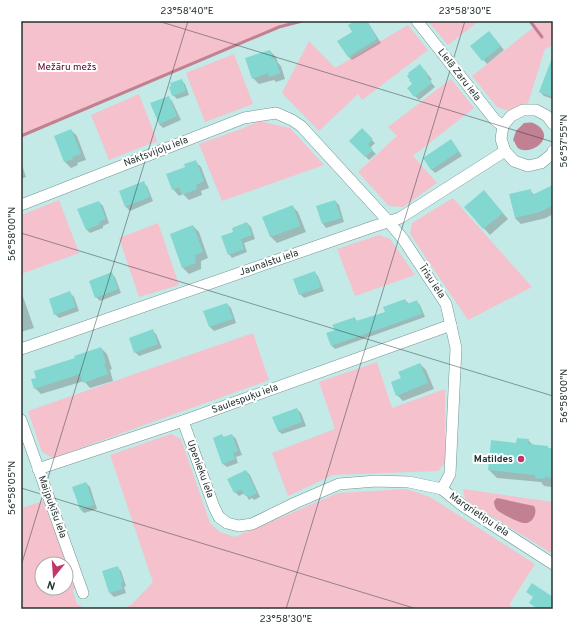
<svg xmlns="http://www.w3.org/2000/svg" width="574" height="630" viewBox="0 0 574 630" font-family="Overpass,sans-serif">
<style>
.green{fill:#f4c1cd;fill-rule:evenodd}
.water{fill:#c28192}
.shadow{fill:#0003}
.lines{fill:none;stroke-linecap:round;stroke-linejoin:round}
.stream{stroke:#c28192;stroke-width:3}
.building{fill:#82d8d1}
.minor-casing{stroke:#729592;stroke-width:12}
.minor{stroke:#fff;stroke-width:11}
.ticks{fill:none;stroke:#243332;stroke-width:1;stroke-opacity:0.45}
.poi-dot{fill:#c1356a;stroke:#fff;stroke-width:1.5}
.labels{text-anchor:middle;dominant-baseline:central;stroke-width:4;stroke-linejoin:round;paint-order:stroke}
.park-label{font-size:10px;fill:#540327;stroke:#fff}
.street-label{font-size:10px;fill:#243332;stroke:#fff}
.poi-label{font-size:10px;font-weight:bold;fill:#243332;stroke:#fff;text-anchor:end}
.neatline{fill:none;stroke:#243332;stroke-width:1.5}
.ticks-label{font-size:10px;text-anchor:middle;fill:#243332}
</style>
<rect width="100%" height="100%" fill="#c4eae7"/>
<g class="green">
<path d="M21,21H293L294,23L279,27L21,136Z"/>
<path d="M428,21H479L448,45Z"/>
<path d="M530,21H553V45L545,49L528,103L509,111L497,107L472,76L534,27Z"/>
<path d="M408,25L428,50L362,100L358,94L319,131L282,93L309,41L335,68Z"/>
<path d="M234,54L253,104L205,122L186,73Z"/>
<path d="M451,79L474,108L413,156L437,183L403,207L389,206L358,172L397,136L388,127Z"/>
<path d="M139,94L157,141L109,160L91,115Z"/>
<path d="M259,121L290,128L324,165L222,201L199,144L244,128Z"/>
<path d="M453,198L532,287L468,320L410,234L412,223Z"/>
<path d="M59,200L79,253L21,274V215Z"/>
<path d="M158,223L179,285L139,297L119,238Z"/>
<path d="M379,235L390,239L415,275L355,296L337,249Z"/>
<path d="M253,333L269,380L53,458L42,452L28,411Z"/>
<path d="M377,362L392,408L445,389V463L438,471L333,475L288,496L272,453L335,429L319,382Z"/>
<path d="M171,434L181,439L210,523L220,532L235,537L338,493L406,489L430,497L535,564L509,605L514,609H123L132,604L153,582L110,455Z"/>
<path d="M463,489L553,502V554L465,500Z"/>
<path d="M43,501L75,586L73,591L77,604L86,609H21V508ZM42,564H66V588H42Z"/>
</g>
<g class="water">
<path d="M524,123C527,123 531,122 533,123C539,125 545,131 544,137C542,147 526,154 518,148C516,146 515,142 513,140L516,131Z"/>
<path d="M497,498L534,506C538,512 533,523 526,523C521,524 500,513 497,510C495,508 494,504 494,501Z"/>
</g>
<g class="shadow">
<path d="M357,21H367L381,43L352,60L348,56Z"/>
<path d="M489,32L504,50L487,64L471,46Z"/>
<path d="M270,51L276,57L278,63L281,66L285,79L276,82L274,80L259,84L253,78Z"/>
<path d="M424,69L432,80L430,81L435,87L419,100L415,96L413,84Z"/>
<path d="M553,75V99L544,96L540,92Z"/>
<path d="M181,80L185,84L189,95L177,99L173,95Z"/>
<path d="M168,97L172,101L181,120L163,128L159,124Z"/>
<path d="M71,130L77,136L86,160L77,163L78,165L71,168L65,162Z"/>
<path d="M362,130L375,143L370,148L376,154L369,160L351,141Z"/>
<path d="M454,144L462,156L435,173L431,169Z"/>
<path d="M195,161L201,167L209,188L201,191L202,195L189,200L183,194L179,196L173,189Z"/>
<path d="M21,162L26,177L21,179Z"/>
<path d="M143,183L147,186L153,201L130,211L126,207L120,192Z"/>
<path d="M553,186V214L546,218L521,224L515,218L530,191L535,195Z"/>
<path d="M490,198L508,219L490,235L465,207Z"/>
<path d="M335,201L339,205L344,222L326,228L323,224Z"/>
<path d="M99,202L103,206L109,223L103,226V228L90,233L86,229Z"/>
<path d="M292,206L298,212L306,232L277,243L271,237L264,217Z"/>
<path d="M247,223L251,227L255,239L244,243L247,252L232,258L229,254L235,232Z"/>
<path d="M193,226L199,232L208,258L201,261V269L189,274L183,268L171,234Z"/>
<path d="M314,272L318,276L324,291L304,298L300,294Z"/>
<path d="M112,274L115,277L121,293L100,301L96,297Z"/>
<path d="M21,291L34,328L21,332Z"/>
<path d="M70,293L74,297L79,311L59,318L55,314Z"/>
<path d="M405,300L409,304L416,301L420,305L425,317L335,349L331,345L336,331L354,318L358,322L386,313Z"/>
<path d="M227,304L231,308L236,323L214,331L210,327L205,312Z"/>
<path d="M152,330L156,334L162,348L139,356L135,352Z"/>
<path d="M101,348L107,354L112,369L110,370L113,381L90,388L84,381L41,394L35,388L37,378L76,359Z"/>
<path d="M420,364L426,370L434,389L403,401L397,395L402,378Z"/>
<path d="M297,409L301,413L306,426L282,434L278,431Z"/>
<path d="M222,435L224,438L232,435L236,439L242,455L236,457L238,463L227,467L223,464Z"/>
<path d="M528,440L533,445L547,447L550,449H553L552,487L544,486L541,482L497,478L489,470L517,444Z"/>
<path d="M246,471L250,475L260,497L254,500L252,498L249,500L245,493L239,496L235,492Z"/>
<path d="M86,483L90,487L97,509L84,513L80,509L73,487Z"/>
<path d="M117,567L121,571L126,586L124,587L126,593L114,597L110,593Z"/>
</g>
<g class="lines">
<g class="stream">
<path d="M530,21L542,37"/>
<path d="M21,136L279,27L302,21"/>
</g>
</g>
<g class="building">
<path d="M355,21H367L377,39L348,57L337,41L352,32L348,25Z"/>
<path d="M489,31L501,46L482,61L470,46Z"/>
<path d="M270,50L273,59H275L280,73L269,77L268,73L252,79L245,58Z"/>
<path d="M552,58H553V97L539,92Z"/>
<path d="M420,64L429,76L427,77L432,83L414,97L407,88L412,84L409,80H410L407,76L409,74L408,73Z"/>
<path d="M182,79L186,91L172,96L169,87L171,86L170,83Z"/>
<path d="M169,96L177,116L159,124L150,103Z"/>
<path d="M362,128L373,139L368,144L373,150L365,157L349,141Z"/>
<path d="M71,129L81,154L72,157L73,159L64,162L54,136Z"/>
<path d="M451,139L459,151L431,170L423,158Z"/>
<path d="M196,160L204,181L196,185L197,189L182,195L179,187L172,190L166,174L185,167L184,164Z"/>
<path d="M144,181L150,197L125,207L119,191Z"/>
<path d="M553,185V205L540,212L515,218L509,194L531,189L532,195Z"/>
<path d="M484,190L503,213L483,229L464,207Z"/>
<path d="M335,200L341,218L322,224L316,206Z"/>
<path d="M99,201L106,219L99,222L100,224L86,230L77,209Z"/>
<path d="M293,205L300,226L270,237L262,217Z"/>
<path d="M247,222L252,235L241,239L244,249L228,255L221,236L233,232L232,228Z"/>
<path d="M193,225L203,252L195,255L196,263L182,268L170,234Z"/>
<path d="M315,271L321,287L299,295L293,279Z"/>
<path d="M112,272L118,289L95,298L89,281Z"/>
<path d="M70,291L76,307L54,315L49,299Z"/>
<path d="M405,299L407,304L417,300L422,314L331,346L326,333L335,330L332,325L355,317L356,321L385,312L383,307Z"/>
<path d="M227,303L233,319L209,327L203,311Z"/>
<path d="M153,329L158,344L134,353L129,338Z"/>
<path d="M101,347L106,363L104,364L108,374L83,383L80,374L34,389L31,379L36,378L34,371L75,358L74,356Z"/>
<path d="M420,363L428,383L396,396L391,382L401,378L398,372Z"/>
<path d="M297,408L302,422L278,431L272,417Z"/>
<path d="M222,434L223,437L232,434L238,451L233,453L235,459L222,464L213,438Z"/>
<path d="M517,438L529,439L528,444L548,446V448H553V478L545,477V479L535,478V475L488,470L491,440L516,443Z"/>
<path d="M246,470L257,493L249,497L248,495L245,496L241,489L234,493L227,479Z"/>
<path d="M86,482L94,505L80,509L72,487Z"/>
<path d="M118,566L123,582L121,583L123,589L109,593L102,571Z"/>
<path d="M532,583L553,597V609H538L529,603L533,597L526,592Z"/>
</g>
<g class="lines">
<g class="minor-casing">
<g id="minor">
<path d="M417,21L495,120L503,126"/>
<path d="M553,124L547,116L536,110H523L511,116L503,126L501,139L505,151L514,161L528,166L541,163L552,154L553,151"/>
<path d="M21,205L244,118L276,113L292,120L301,126L389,222L403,239L446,304L456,348L450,474L442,489"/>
<path d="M21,349L372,227L400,218L505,151"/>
<path d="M21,420L83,593"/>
<path d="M183,421L214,507L219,517L227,523L239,526L252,524L295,503L339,484L376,481L409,482L442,489L463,506L553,564"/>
<path d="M38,469L183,421L451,325"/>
</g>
</g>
<use href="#minor" class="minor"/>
</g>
<path class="ticks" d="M158,21L553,142M21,233L553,396M21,488L417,609M21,566L188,21M286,609L465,21"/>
<circle class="poi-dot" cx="521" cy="459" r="4"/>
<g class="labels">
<g class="park-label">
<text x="67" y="67">Mežāru mežs</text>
</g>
<g class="street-label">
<text transform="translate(459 75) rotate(52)">Lielā Zaru iela</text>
<text transform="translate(156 152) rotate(-21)">Naktsvijoļu iela</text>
<text transform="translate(269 263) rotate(-19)">Jaunalstu iela</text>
<text transform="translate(432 282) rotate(56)">Īrisu iela</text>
<text transform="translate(245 399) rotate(-20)">Saulespuķu iela</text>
<text transform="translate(200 469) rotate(70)">Upenieku iela</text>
<text transform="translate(52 507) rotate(70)">Maijpuķīšu iela</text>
<text transform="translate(479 515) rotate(34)">Margrietiņu iela</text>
</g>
<g class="poi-label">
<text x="513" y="459">Matildes</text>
</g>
</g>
<rect width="574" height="630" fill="none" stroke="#ffffff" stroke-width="44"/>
<g transform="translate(54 576) rotate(197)"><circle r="19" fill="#ffffff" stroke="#a7adad"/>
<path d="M0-3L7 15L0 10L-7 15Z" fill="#c1356a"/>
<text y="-6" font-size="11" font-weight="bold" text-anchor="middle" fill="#243332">N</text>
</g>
<rect x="22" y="22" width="530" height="586" class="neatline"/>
<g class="ticks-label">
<text x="187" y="14">23°58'40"E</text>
<text x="465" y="14">23°58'30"E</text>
<text transform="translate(563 141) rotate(-90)" y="4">56°57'55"N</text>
<text transform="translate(11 234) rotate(-90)" y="4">56°58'00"N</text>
<text transform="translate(563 396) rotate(-90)" y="4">56°58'00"N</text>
<text transform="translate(11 488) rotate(-90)" y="4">56°58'05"N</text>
<text x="286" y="622">23°58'30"E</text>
</g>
</svg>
